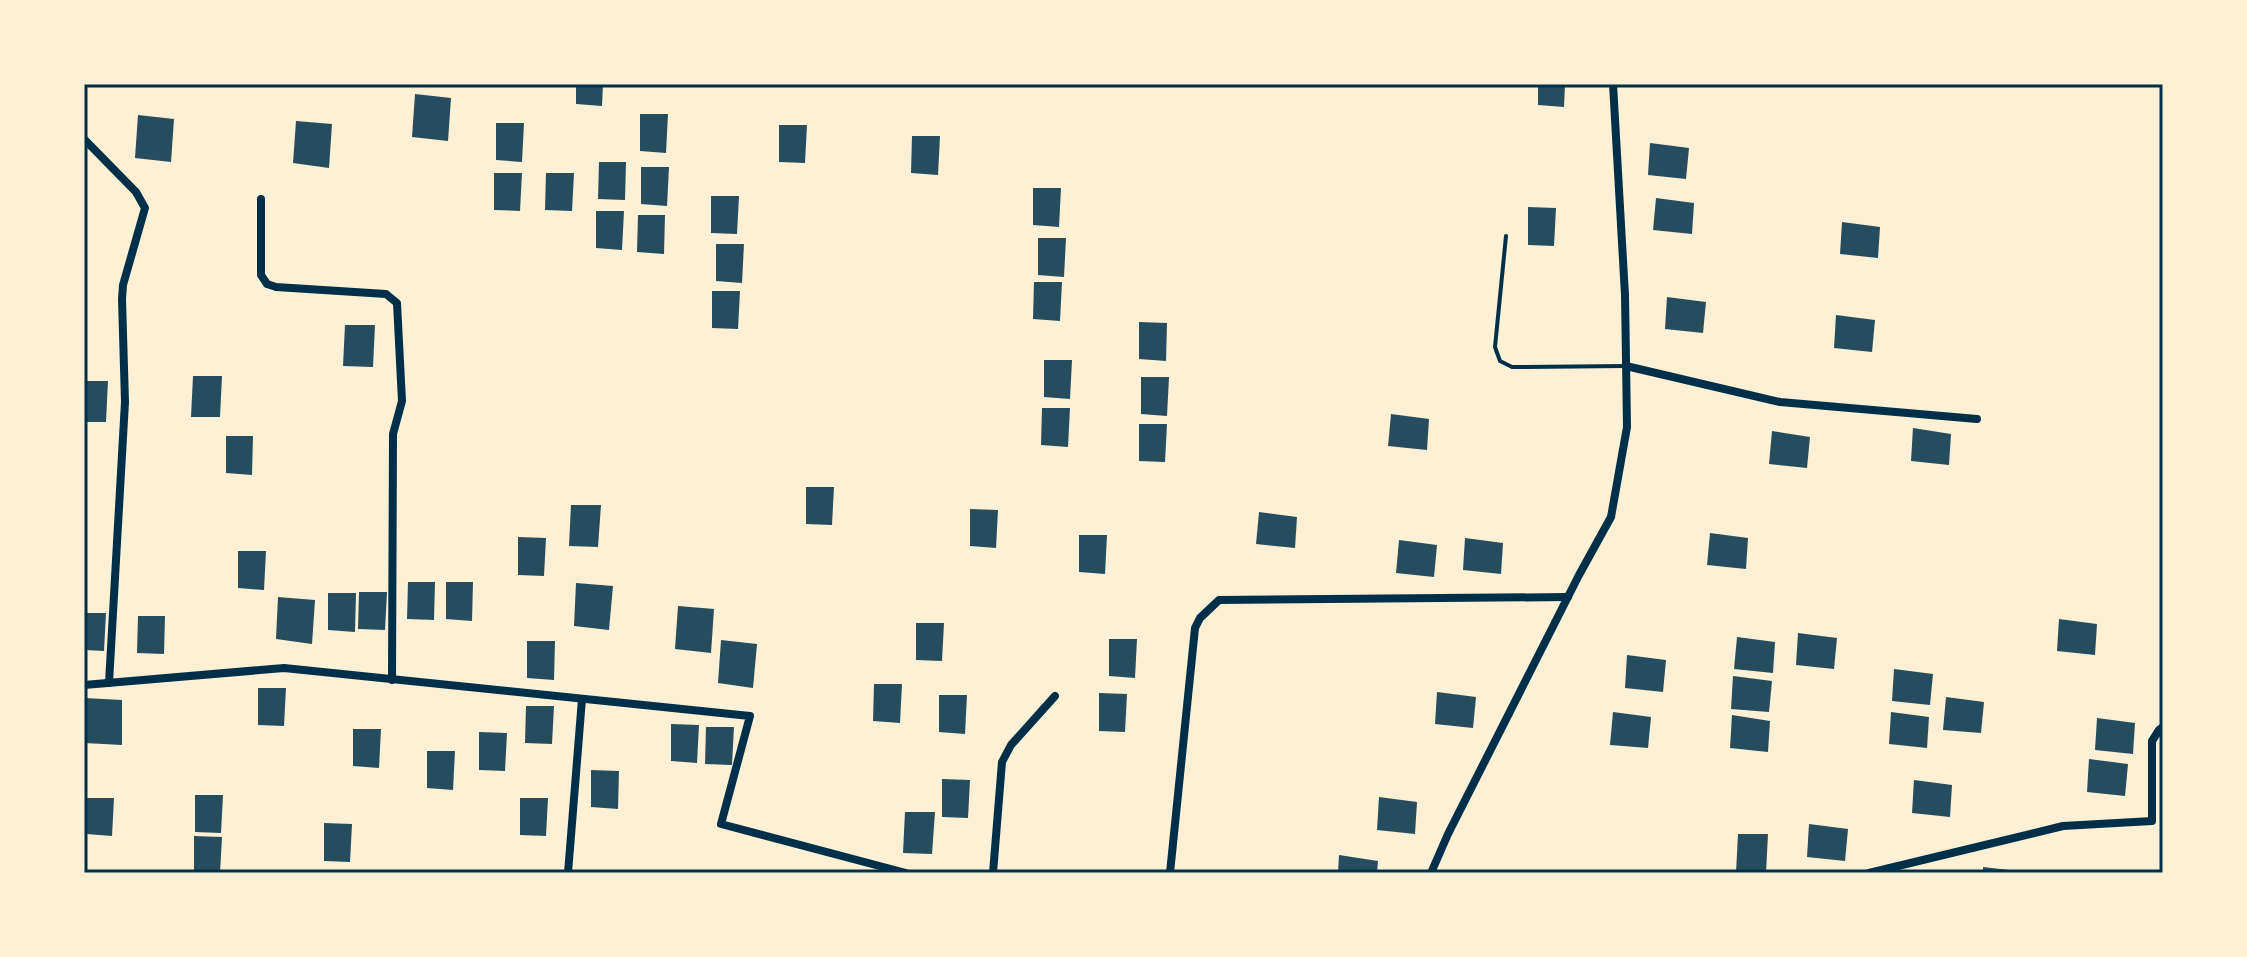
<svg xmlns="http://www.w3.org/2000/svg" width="2247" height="957" viewBox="0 0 2247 957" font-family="Manrope,sans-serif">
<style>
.building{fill:#264d5e}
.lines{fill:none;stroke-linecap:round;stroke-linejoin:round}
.service{stroke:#003049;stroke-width:4}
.minor{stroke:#003049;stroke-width:8}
.neatline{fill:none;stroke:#003049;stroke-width:3}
</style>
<rect width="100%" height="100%" fill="#fdf0d5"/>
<g class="building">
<path d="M576,84H603L602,106L576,104Z"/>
<path d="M1538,84H1565L1564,107L1538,105Z"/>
<path d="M415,94L451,98L448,141L412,137Z"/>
<path d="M640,114H668L666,153L640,151Z"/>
<path d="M138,115L174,119L171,162L135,158Z"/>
<path d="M296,121L332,124L329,168L293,163Z"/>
<path d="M496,123H524L522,162L496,160Z"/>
<path d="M779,125H807L805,163L779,162Z"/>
<path d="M912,136H940L938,175L911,173Z"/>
<path d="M1650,143L1689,148L1686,179L1648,175Z"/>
<path d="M599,162H626L625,200L598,199Z"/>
<path d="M641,167H669L667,206L641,204Z"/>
<path d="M494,173H522L520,211L494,210Z"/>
<path d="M546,173H574L572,211L545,210Z"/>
<path d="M1033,188H1061L1059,227L1033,225Z"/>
<path d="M711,196H739L737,234L711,233Z"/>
<path d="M1656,198L1694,203L1692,234L1653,230Z"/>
<path d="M1528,207L1556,208L1554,246L1528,245Z"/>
<path d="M596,211H624L622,250L596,248Z"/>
<path d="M638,215H665L664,254L637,252Z"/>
<path d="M1842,222L1880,227L1878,258L1840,254Z"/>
<path d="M1038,238H1066L1064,277L1038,275Z"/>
<path d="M716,244H744L742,283L716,281Z"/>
<path d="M1034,282H1062L1060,321L1033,319Z"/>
<path d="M712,291H740L738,329L712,328Z"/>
<path d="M1667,297L1706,302L1703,333L1665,329Z"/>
<path d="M1836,315L1875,320L1872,352L1834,348Z"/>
<path d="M1139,322L1167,323L1166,361L1139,359Z"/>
<path d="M345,325H375L373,367L343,366Z"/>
<path d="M1044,360H1072L1070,399L1044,397Z"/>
<path d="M193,376H222L220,417H191Z"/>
<path d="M1141,377H1169L1167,416L1141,414Z"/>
<path d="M84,381H108L106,422H84Z"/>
<path d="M1042,408H1070L1068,447L1041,445Z"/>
<path d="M1391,414L1429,419L1427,450L1388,446Z"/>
<path d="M1139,424H1167L1165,462L1139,461Z"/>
<path d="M1913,428L1951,434L1949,465L1911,461Z"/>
<path d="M1772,431L1810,437L1807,468L1769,464Z"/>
<path d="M226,436H253L252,475L226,473Z"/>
<path d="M806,487H834L832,525L806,524Z"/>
<path d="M571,505H601L598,547L569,546Z"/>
<path d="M970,509L998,510L996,548L970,546Z"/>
<path d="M1259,512L1297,517L1295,548L1256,544Z"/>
<path d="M1710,533L1748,538L1746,569L1707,565Z"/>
<path d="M1079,535H1107L1105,574L1079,572Z"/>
<path d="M518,537L546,538L544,576L518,575Z"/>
<path d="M1465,538L1503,543L1501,574L1463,570Z"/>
<path d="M1399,540L1437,545L1434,577L1396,573Z"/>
<path d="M238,551H266L264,590L238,588Z"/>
<path d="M408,582H435L434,620L407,619Z"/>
<path d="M446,582H473L472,621L446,619Z"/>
<path d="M576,583L613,586L609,630L574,626Z"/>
<path d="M359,592H387L385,630L358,629Z"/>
<path d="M328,593H356L355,632L328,630Z"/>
<path d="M278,597L315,600L312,644L276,639Z"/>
<path d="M678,606L714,609L711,653L675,649Z"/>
<path d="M84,613H106L104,651L84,650Z"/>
<path d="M138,616H165L164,654L137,653Z"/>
<path d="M2059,619L2097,624L2095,655L2057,651Z"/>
<path d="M916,623H944L942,661L916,660Z"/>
<path d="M1798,633L1837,638L1834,669L1796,665Z"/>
<path d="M1737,637L1775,642L1773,673L1734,669Z"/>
<path d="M1109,639H1137L1135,678L1109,676Z"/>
<path d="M721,640L757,644L753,688L718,683Z"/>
<path d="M527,641H555L554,680L527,678Z"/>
<path d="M1627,655L1666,660L1663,692L1625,688Z"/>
<path d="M1894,669L1933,674L1930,705L1892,701Z"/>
<path d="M1733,676L1772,681L1769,712L1731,709Z"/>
<path d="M874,684H902L900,723L873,721Z"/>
<path d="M258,688H286L284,726L258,725Z"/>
<path d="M1437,692L1476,697L1473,728L1435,724Z"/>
<path d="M1099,693L1127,694L1125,732L1099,731Z"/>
<path d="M939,695H967L965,734L939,732Z"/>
<path d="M1946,697L1984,702L1981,733L1943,730Z"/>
<path d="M84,698L122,700V745L84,743Z"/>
<path d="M526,706H554L552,744L525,743Z"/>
<path d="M1613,712L1651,717L1648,748L1610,745Z"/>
<path d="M1891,712L1929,717L1927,748L1889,744Z"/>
<path d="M1732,715L1770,721L1768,752L1730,748Z"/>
<path d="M2097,718L2135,723L2133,754L2095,750Z"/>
<path d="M671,724L699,725L697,763L671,761Z"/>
<path d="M706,727H734L732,765L705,764Z"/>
<path d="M353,729H381L379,768L353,766Z"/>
<path d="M479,732L507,733L505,771L479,770Z"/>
<path d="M427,751H455L453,790L427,788Z"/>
<path d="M2089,759L2128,764L2125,796L2087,792Z"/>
<path d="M591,770L619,771L618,809L591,807Z"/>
<path d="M942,779L970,780L968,818L942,817Z"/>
<path d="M1914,780L1952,785L1950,817L1912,813Z"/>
<path d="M195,795H223L221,833L195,832Z"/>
<path d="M1379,797L1417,802L1415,834L1377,830Z"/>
<path d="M86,798H114L112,836L86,834Z"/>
<path d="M520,798H548L546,836L520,835Z"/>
<path d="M905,812H935L932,854L903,853Z"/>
<path d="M324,823L352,824L350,862L324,861Z"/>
<path d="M1809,824L1848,829L1845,861L1807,857Z"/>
<path d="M1738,834H1768L1766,873H1736Z"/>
<path d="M194,836L222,837L220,873H194Z"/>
<path d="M1339,855L1378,861L1377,873H1338Z"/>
<path d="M1983,867L2018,871V873H1983Z"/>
</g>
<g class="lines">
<path class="service" d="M1506,236L1495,347L1500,361L1512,367L1626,366"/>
<g class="minor">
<path d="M84,139L136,192L145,208L123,285L122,299L125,402L109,683"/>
<path d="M261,199V275L267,284L276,287L386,294L397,303L402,401L393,434L392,680"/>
<path d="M1626,366L1780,402L1977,419"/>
<path d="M84,685L284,668L750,716L721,824L906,873"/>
<path d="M568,873L582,699"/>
<path d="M993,873L1002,762L1011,745L1055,696"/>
<path d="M1170,873L1195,628L1200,618L1219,600L1568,597"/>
<path d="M1431,873L1448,834L1579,575L1611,517L1627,427L1625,295L1613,84"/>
<path d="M1869,873L2063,826L2152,821V741L2159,730L2163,727"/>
</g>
</g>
<rect width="2247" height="957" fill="none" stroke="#fdf0d5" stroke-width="172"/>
<rect x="86" y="86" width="2075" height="785" class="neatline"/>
</svg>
